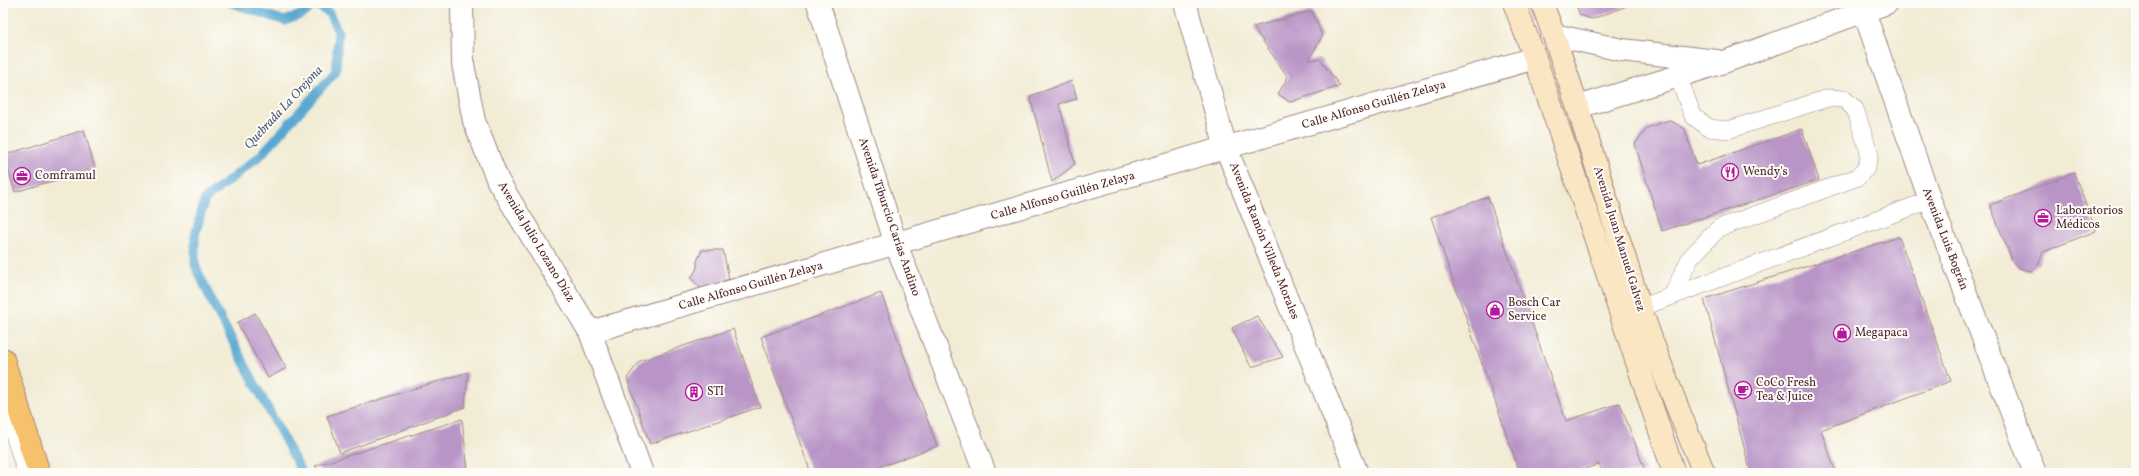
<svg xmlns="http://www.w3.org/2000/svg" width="2139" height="476" viewBox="0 0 2139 476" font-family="Vollkorn,serif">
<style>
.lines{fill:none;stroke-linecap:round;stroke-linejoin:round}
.stream{stroke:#59a7d2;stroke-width:9}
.building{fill:#b995c7}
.lane-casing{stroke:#9e8680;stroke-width:18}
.street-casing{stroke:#9e8680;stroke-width:24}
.secondary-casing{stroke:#9e8680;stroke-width:24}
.primary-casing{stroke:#9e8680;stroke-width:24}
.lane{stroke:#fff;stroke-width:17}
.street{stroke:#fff;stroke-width:22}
.secondary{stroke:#fbe6c4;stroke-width:22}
.primary{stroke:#f5c16b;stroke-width:22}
.labels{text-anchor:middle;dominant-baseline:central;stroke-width:4;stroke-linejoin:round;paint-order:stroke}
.street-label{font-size:12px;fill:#4a1f2b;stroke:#fdfcf7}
.poi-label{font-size:12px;fill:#4a1f2b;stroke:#fdfcf7;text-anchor:start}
.water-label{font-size:13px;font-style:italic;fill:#515c76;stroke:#fdfcf7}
</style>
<rect width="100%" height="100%" fill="#fdfcf7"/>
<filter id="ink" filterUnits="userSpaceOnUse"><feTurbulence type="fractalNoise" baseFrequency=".025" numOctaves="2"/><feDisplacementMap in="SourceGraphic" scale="8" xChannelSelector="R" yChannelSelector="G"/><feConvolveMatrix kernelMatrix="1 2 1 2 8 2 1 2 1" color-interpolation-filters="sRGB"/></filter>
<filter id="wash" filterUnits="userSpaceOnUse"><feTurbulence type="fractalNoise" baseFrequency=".012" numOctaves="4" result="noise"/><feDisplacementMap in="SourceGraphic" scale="16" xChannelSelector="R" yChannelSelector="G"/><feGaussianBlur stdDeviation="0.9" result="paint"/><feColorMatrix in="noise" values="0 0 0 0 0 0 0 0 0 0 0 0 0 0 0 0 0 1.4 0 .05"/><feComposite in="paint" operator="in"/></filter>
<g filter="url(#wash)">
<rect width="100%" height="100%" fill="#f2ecd5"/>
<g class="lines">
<path class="stream" d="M231,3L285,21L303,14L315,4L329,13L338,32L336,71L260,156L205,199L195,235V265L212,302L302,473"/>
</g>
<g id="blocks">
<g class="building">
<path d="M1575,3H1635L1592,19L1580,15Z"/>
<path d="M1312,11L1322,36L1309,60L1320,59L1340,86L1290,102L1278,94L1288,77L1253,27Z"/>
<path d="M1072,81L1077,99L1059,104L1075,164L1052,182L1030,96Z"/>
<path d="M1669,120L1684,128L1697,165L1802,129L1819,180L1662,231L1635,144L1647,128Z"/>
<path d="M84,130L95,168L15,192L4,155Z"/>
<path d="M2074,173L2096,231L2043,252L2039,263L2031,271L2019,268L2012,260L1990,205Z"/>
<path d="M1488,197L1566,421L1620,403L1646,473H1603L1599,464L1573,473H1520L1431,217Z"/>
<path d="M1899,237L1951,381L1821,430L1836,473H1751L1704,299Z"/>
<path d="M702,250H723L729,279L702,290L691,278L697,268V261Z"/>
<path d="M881,293L937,446L863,473H811L761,337Z"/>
<path d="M255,313L286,368L268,378L237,323Z"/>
<path d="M1257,316L1283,357L1251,367L1232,328Z"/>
<path d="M733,329L760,407L650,444L627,378L640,361Z"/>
<path d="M468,372L465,407L340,453L327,416Z"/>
<path d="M462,419L468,471L461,473H323L315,466Z"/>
</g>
</g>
</g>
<g filter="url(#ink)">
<use href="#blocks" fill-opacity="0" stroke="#9e8680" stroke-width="1"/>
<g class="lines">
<g class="lane-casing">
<g id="lane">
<path d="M1672,296L1690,258L1719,228L1858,177L1866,168L1870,155L1855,109L1844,99L1828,98L1728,130L1709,128L1693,116L1678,76"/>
<path d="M1640,308L1930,200"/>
<path d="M3,399L26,473"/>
</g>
</g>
<g class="street-casing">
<g id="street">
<path d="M462,3L463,64L474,121L498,181L590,332L642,473"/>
<path d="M818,3L896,244L985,473"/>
<path d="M1185,3L1226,148L1357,473"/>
<path d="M1861,3L1930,200L2035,473"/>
<path d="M1554,35L1622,50L1717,61"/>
<path d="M1578,107L1724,62L1887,3"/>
<path d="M590,332L1535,58"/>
</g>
</g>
<g class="secondary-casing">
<g id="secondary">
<path d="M1514,3L1535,58L1674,473"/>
<path d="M1542,3C1579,102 1607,205 1640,306C1658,363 1682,418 1704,473"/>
</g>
</g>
<g class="primary-casing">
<path id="primary" d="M3,359L39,473"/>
</g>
<use href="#lane" class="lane"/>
<use href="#street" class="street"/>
<use href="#secondary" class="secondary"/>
<use href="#primary" class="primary"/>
</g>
</g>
<defs>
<g id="restaurant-ring" transform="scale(0.9)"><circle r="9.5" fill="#fdfcf7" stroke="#b5179e" stroke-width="1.5"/><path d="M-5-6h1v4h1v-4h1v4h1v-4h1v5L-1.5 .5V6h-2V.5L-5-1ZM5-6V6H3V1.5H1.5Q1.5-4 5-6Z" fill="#b5179e"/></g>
<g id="office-ring" transform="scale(0.9)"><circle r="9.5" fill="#fdfcf7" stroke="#b5179e" stroke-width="1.5"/><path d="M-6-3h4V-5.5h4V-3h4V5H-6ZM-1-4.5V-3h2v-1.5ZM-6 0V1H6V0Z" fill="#b5179e"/></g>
<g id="shop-ring" transform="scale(0.9)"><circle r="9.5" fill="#fdfcf7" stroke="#b5179e" stroke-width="1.5"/><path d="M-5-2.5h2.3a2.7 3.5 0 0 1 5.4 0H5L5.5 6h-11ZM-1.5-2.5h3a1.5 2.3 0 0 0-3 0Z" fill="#b5179e"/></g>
<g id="cafe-ring" transform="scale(0.9)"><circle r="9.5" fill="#fdfcf7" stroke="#b5179e" stroke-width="1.5"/><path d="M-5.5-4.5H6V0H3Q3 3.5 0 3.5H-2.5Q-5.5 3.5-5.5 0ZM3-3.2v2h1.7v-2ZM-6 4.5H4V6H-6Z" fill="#b5179e"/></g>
<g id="building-ring" transform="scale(0.9)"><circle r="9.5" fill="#fdfcf7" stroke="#b5179e" stroke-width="1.5"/><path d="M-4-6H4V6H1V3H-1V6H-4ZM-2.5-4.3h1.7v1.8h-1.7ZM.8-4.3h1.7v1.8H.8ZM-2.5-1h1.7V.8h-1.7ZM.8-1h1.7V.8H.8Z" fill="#b5179e"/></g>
</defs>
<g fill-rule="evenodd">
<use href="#restaurant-ring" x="1730" y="172"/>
<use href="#office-ring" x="22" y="176"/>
<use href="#office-ring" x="2043" y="218"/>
<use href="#shop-ring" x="1495" y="310"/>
<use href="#shop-ring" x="1842" y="333"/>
<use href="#cafe-ring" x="1743" y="390"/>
<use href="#building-ring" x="694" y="392"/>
</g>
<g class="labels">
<g class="street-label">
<text transform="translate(1374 105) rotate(-16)">Calle Alfonso Guillén Zelaya</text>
<text transform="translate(1063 196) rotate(-16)">Calle Alfonso Guillén Zelaya</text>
<text transform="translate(889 217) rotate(71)">Avenida Tiburcio Carías Andino</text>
<text transform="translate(1619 239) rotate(73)">Avenida Juan Manuel Galvez</text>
<text transform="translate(1945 239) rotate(69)">Avenida Luis Bográn</text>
<text transform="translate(1264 241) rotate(68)">Avenida Ramón Villeda Morales</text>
<text transform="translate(536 242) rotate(59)">Avenida Julio Lozano Díaz</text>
<text transform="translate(751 286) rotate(-16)">Calle Alfonso Guillén Zelaya</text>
</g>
<g class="poi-label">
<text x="1743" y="172">Wendy's</text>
<text x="35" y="176">Comframul</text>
<text x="2056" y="211">Laboratorios<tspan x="2056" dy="14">Médicos</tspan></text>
<text x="1508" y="303">Bosch Car<tspan x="1508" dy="14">Service</tspan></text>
<text x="1855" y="333">Megapaca</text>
<text x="1756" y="383">CoCo Fresh<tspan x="1756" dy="14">Tea &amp; Juice</tspan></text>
<text x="707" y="392">STI</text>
</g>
<g class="water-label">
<text transform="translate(284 108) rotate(-47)">Quebrada La Orejona</text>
</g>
</g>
<rect width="2139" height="476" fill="none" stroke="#fdfcf7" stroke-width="16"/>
</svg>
